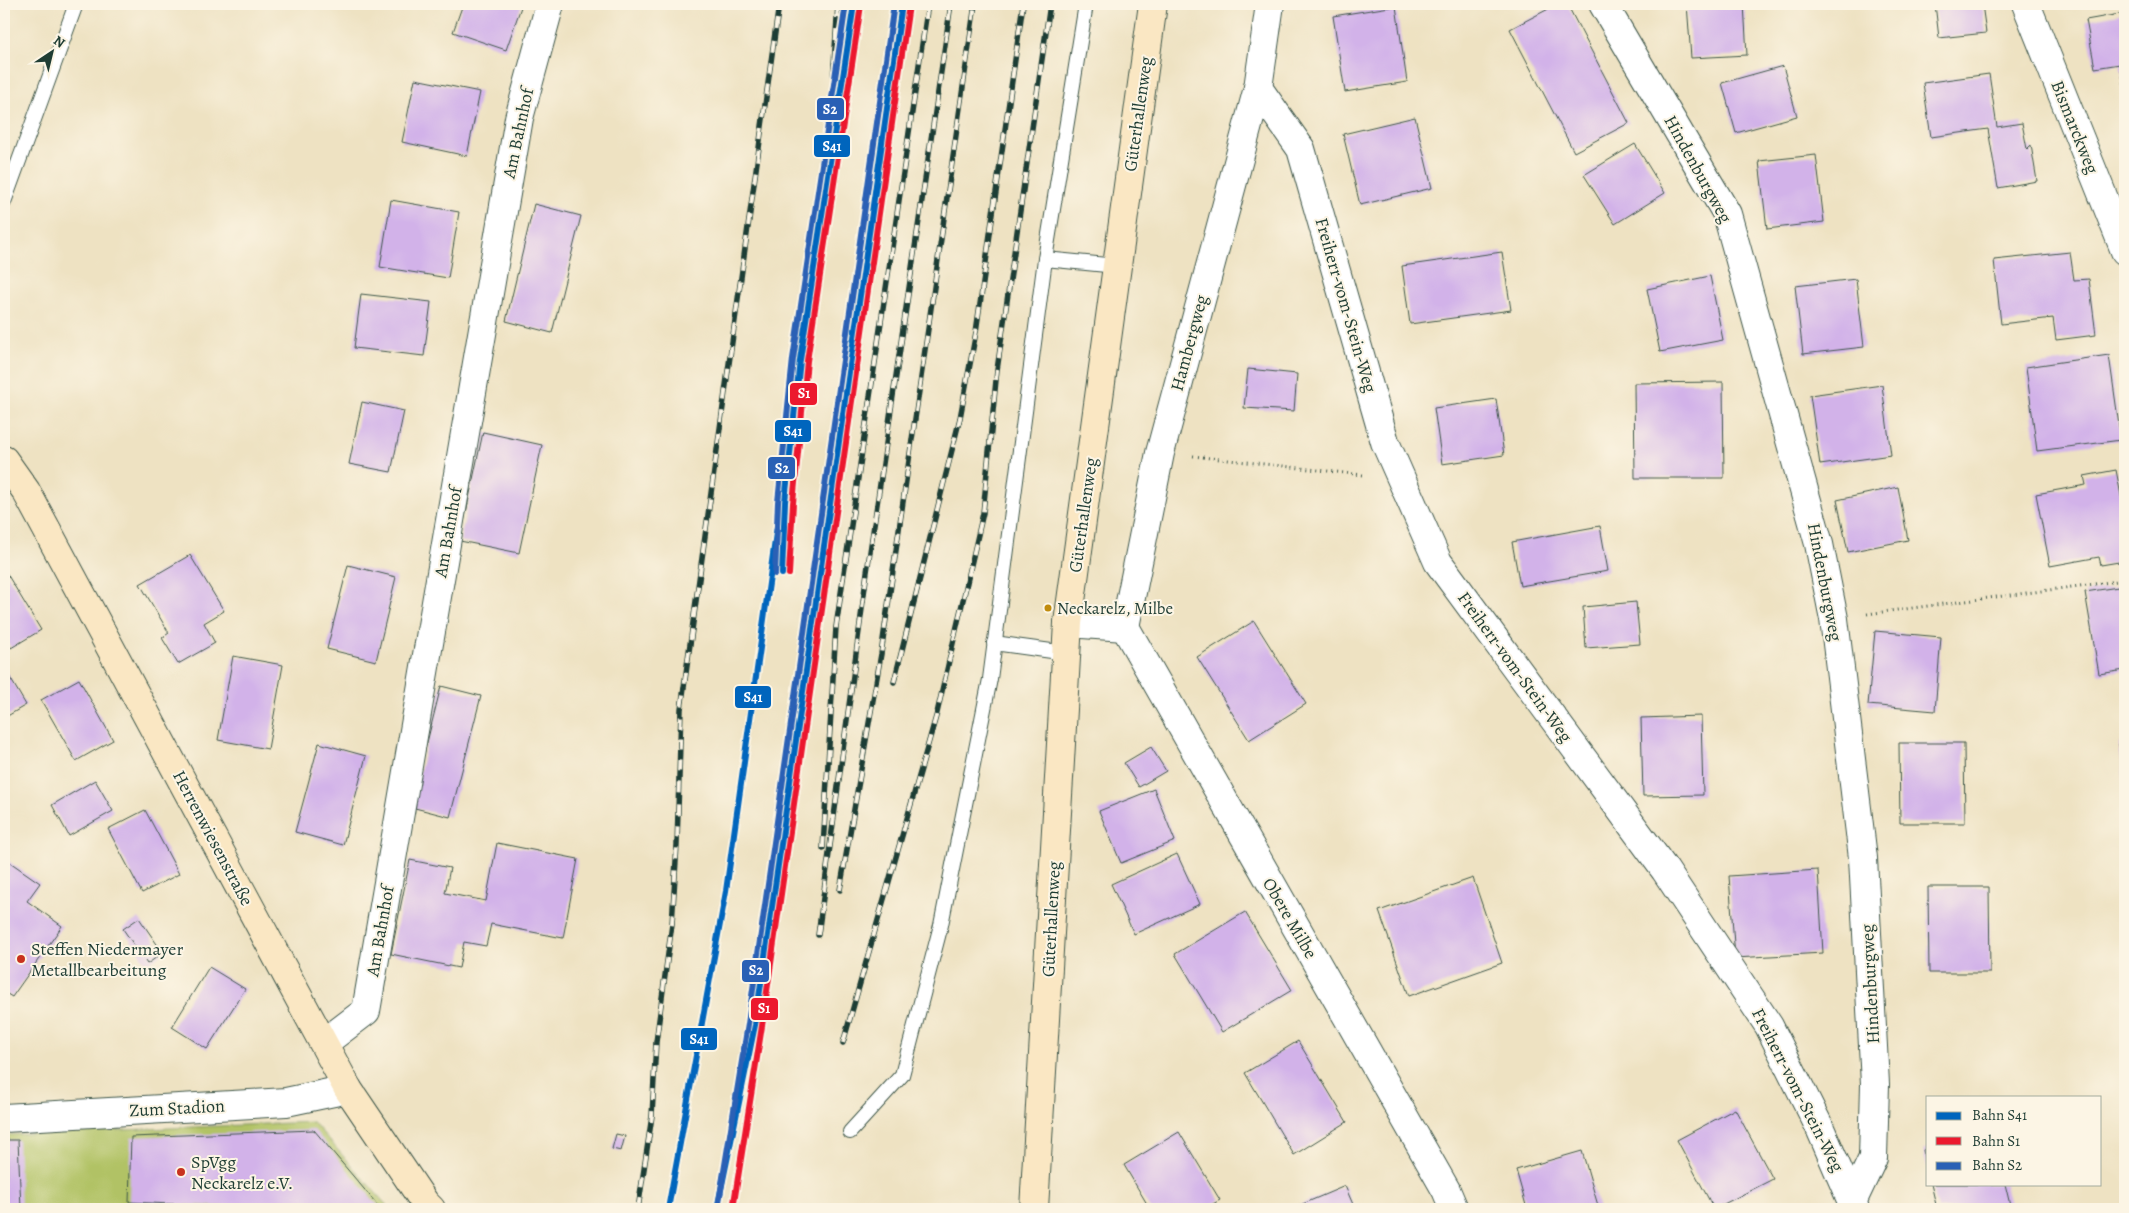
<svg xmlns="http://www.w3.org/2000/svg" width="2129" height="1213" viewBox="0 0 2129 1213" font-family="Alegreya,serif">
<style>
.green{fill:#b1c265;stroke:#68804c}
.building{fill:#d2b2e9}
.lines{fill:none;stroke-linecap:round;stroke-linejoin:round}
.lane-casing{stroke:#3e5649;stroke-width:16}
.street-casing{stroke:#3e5649;stroke-width:30}
.secondary-casing{stroke:#3e5649;stroke-width:30}
.path{stroke:#3e5649;stroke-width:3;stroke-dasharray:1 4;stroke-linecap:butt}
.lane{stroke:#fff;stroke-width:14}
.street{stroke:#fff;stroke-width:28}
.secondary{stroke:#fae7c3;stroke-width:28}
.rail-casing{stroke:#1f3d34;stroke-width:5.5}
.rail{stroke:#fcf5e5;stroke-width:4;stroke-dasharray:11;stroke-linecap:butt}
.rail-1-casing{stroke:#fcf5e5;stroke-width:10}
.rail-2-casing{stroke:#fcf5e5;stroke-width:10}
.rail-3-casing{stroke:#fcf5e5;stroke-width:10}
.rail-1{stroke:#0065bd;stroke-width:6}
.rail-2{stroke:#ec192e;stroke-width:6}
.rail-3{stroke:#2960b5;stroke-width:6}
.bus-dot{fill:#c18c0d;stroke:#fcf5e5;stroke-width:2}
.poi-dot{fill:#c8321e;stroke:#fcf5e5;stroke-width:2}
.labels{text-anchor:middle;dominant-baseline:central;stroke-width:4;stroke-linejoin:round;paint-order:stroke}
.bus-label{font-size:17px;fill:#1f3d34;stroke:#fcf5e5;text-anchor:start}
.street-label{font-size:18px;fill:#1f3d34;stroke:#fcf5e5}
.poi-label{font-size:18px;fill:#1f3d34;stroke:#fcf5e5;text-anchor:start}
.line-badge{stroke:#fcf5e5;stroke-width:2}
.badge-label{font-size:14px;text-anchor:middle;font-weight:bold;fill:#fff}
</style>
<rect width="100%" height="100%" fill="#fcf5e5"/>
<filter id="ink" filterUnits="userSpaceOnUse"><feTurbulence type="fractalNoise" baseFrequency=".02" numOctaves="2"/><feDisplacementMap in="SourceGraphic" scale="10" xChannelSelector="R" yChannelSelector="G"/><feConvolveMatrix kernelMatrix="1 2 1 2 8 2 1 2 1" color-interpolation-filters="sRGB"/></filter>
<filter id="wash" filterUnits="userSpaceOnUse"><feTurbulence type="fractalNoise" baseFrequency=".0096" numOctaves="4" result="noise"/><feDisplacementMap in="SourceGraphic" scale="20" xChannelSelector="R" yChannelSelector="G"/><feGaussianBlur stdDeviation="1.12" result="paint"/><feColorMatrix in="noise" values="0 0 0 0 0 0 0 0 0 0 0 0 0 0 0 0 0 1.4 0 .05"/><feComposite in="paint" operator="in"/></filter>
<g filter="url(#wash)">
<rect width="100%" height="100%" fill="#eee2c2"/>
<path class="green" d="M313,1122L390,1209H4V1135Z"/>
<g id="blocks">
<g class="building">
<path d="M463,4H522L506,50L453,32Z"/>
<path d="M1558,4H1567L1629,123L1574,152L1510,29Z"/>
<path d="M1687,4H1744L1747,55L1691,58Z"/>
<path d="M1935,4H1982L1986,33L1939,38Z"/>
<path d="M1396,6L1407,82L1345,92L1333,16Z"/>
<path d="M2125,13V87H2124L2120,64L2095,68L2086,20Z"/>
<path d="M1783,66L1797,116L1736,133L1722,83Z"/>
<path d="M1989,74L1997,127L2022,123L2027,149L2031,145L2037,181L1998,188L1988,129L1931,137L1923,83Z"/>
<path d="M415,79L480,92L467,156L402,142Z"/>
<path d="M1415,117L1432,188L1360,205L1343,134Z"/>
<path d="M1635,144L1665,193L1615,224L1584,175Z"/>
<path d="M1816,155L1824,222L1767,229L1759,161Z"/>
<path d="M391,200L459,212L448,278L380,267Z"/>
<path d="M534,204L581,216L552,333L506,321Z"/>
<path d="M1502,252L1511,310L1410,324L1402,266Z"/>
<path d="M2070,252L2074,280L2089,279L2096,335L2056,340L2053,318L2001,324L1994,260Z"/>
<path d="M1710,276L1723,340L1660,352L1647,289Z"/>
<path d="M1856,279L1864,347L1803,354L1795,286Z"/>
<path d="M361,294L431,302L424,356L354,348Z"/>
<path d="M2109,355L2121,440L2037,451L2026,367Z"/>
<path d="M1248,369L1297,374L1294,411L1244,408Z"/>
<path d="M1723,382L1724,478H1635L1634,383Z"/>
<path d="M1882,385L1891,455L1820,465L1810,395Z"/>
<path d="M1496,399L1504,455L1442,464L1434,408Z"/>
<path d="M362,402L404,411L391,472L349,464Z"/>
<path d="M483,432L542,445L519,553L460,541Z"/>
<path d="M2116,470L2125,516V561L2101,565L2099,557L2050,566L2036,494L2086,485L2084,476Z"/>
<path d="M1898,487L1908,540L1848,552L1837,500Z"/>
<path d="M1600,526L1608,571L1520,586L1512,542Z"/>
<path d="M190,555L224,611L204,623L215,643L178,664L162,638L169,633L140,584Z"/>
<path d="M348,565L396,577L376,661L327,649Z"/>
<path d="M4,569L41,630L11,648L4,636Z"/>
<path d="M2125,586V670L2099,674L2085,592Z"/>
<path d="M1636,602L1640,644L1586,648L1583,607Z"/>
<path d="M1254,621L1306,704L1249,740L1197,657Z"/>
<path d="M1875,631L1941,637L1935,711L1868,705Z"/>
<path d="M233,656L283,665L268,749L218,740Z"/>
<path d="M6,671L26,705L4,718V673Z"/>
<path d="M79,679L113,740L76,761L41,700Z"/>
<path d="M441,686L481,696L450,817L411,807Z"/>
<path d="M1701,716L1703,795L1643,796L1641,718Z"/>
<path d="M319,743L366,756L343,845L295,832Z"/>
<path d="M1899,743H1964L1965,823H1900Z"/>
<path d="M2125,743V781H2124L2119,744Z"/>
<path d="M1151,747L1166,771L1139,787L1124,763Z"/>
<path d="M95,780L113,811L69,836L52,805Z"/>
<path d="M1154,789L1175,841L1121,863L1099,811Z"/>
<path d="M145,810L179,874L142,893L108,829Z"/>
<path d="M497,843L578,859L563,938L491,924L486,946L464,942L459,968L391,954L410,860L450,868L445,893L486,901Z"/>
<path d="M1177,854L1200,904L1134,934L1111,884Z"/>
<path d="M4,858L40,883L27,901L62,926L12,997L4,992Z"/>
<path d="M1818,870L1823,953L1735,958L1729,876Z"/>
<path d="M1473,878L1502,963L1409,996L1379,911Z"/>
<path d="M1928,887H1989L1990,973H1929Z"/>
<path d="M1245,912L1292,990L1222,1032L1175,954Z"/>
<path d="M139,918L163,953L147,964L123,929Z"/>
<path d="M209,967L245,989L207,1049L172,1027Z"/>
<path d="M1298,1041L1347,1122L1294,1155L1245,1073Z"/>
<path d="M1735,1109L1773,1179L1714,1209L1677,1140Z"/>
<path d="M314,1130L381,1209H277L129,1202L131,1137Z"/>
<path d="M1179,1132L1220,1200L1204,1209H1150L1124,1165Z"/>
<path d="M616,1134L625,1136L621,1151L612,1149Z"/>
<path d="M4,1140H18L21,1209H4Z"/>
<path d="M1928,1148V1167H1927L1923,1150Z"/>
<path d="M1582,1151L1599,1209H1527L1516,1170Z"/>
<path d="M1931,1184H2005L2011,1209H1937Z"/>
<path d="M1345,1186L1355,1209H1291Z"/>
</g>
</g>
</g>
<g filter="url(#ink)">
<use href="#blocks" fill-opacity="0" stroke="#3e5649" stroke-width="1"/>
<g class="lines">
<g class="lane-casing">
<g id="lane">
<path d="M4,202L76,4"/>
<path d="M1045,259L1117,266"/>
<path d="M994,643L1066,653"/>
<path d="M850,1132L902,1075L941,925L990,679L1045,259L1086,4"/>
</g>
</g>
<g class="street-casing">
<g id="street">
<path d="M1603,4L1727,214L1819,544L1834,619L1863,858L1875,1084L1873,1158L1853,1200"/>
<path d="M2026,4L2125,251"/>
<path d="M1258,88L1301,149L1385,442L1438,562L1665,870L1769,1026L1819,1126L1855,1209"/>
<path d="M1068,623L1125,627"/>
<path d="M1125,627L1446,1190L1454,1209"/>
<path d="M1125,627L1160,453L1258,88L1270,4"/>
<path d="M324,1043L366,1011L519,118L550,4"/>
<path d="M4,1118L286,1102L348,1089"/>
</g>
</g>
<g class="secondary-casing">
<g id="secondary">
<path d="M4,460L26,491L348,1089L425,1203L431,1209"/>
<path d="M1034,1209L1068,623L1153,4"/>
</g>
</g>
<g class="path">
<path d="M1193,456L1363,475"/>
<path d="M1867,614L2125,580"/>
</g>
<use href="#lane" class="lane"/>
<use href="#street" class="street"/>
<use href="#secondary" class="secondary"/>
<g class="rail-casing">
<g id="rail">
<path d="M814,259L829,139L838,4"/>
<path d="M894,682L960,418L976,332L1023,4"/>
<path d="M823,848L836,627L928,4"/>
<path d="M840,890L881,654L975,4"/>
<path d="M818,935L867,572L951,4"/>
<path d="M843,1043L937,713L983,513L997,370L1050,4"/>
<path d="M638,1209L652,1116L656,1042L672,924L677,845L681,709L779,4"/>
</g>
</g>
<use href="#rail" class="rail"/>
<g class="rail-1-casing">
<g id="rail-1">
<path d="M782,574L785,502L800,360L854,4"/>
<path d="M668,1209L726,891L777,526"/>
<path d="M717,1209L755,1025L902,4"/>
</g>
</g>
<g class="rail-2-casing">
<g id="rail-2">
<path d="M789,574L793,503L807,361L861,5"/>
<path d="M733,1209L762,1026L909,5"/>
</g>
</g>
<g class="rail-3-casing">
<g id="rail-3">
<path d="M775,574L778,502L793,359L846,4"/>
<path d="M718,1208L748,1024L894,4"/>
</g>
</g>
<use href="#rail-1" class="rail-1"/>
<use href="#rail-2" class="rail-2"/>
<use href="#rail-3" class="rail-3"/>
</g>
</g>
<circle class="bus-dot" cx="1048" cy="608" r="4.5"/>
<g class="poi-dot">
<circle cx="21" cy="959" r="5"/>
<circle cx="181" cy="1172" r="5"/>
</g>
<g class="labels">
<g class="bus-label">
<text x="1057" y="608">Neckarelz, Milbe</text>
</g>
<g class="street-label">
<text transform="translate(1138 114) rotate(-82)">Güterhallenweg</text>
<text transform="translate(2075 127) rotate(68)">Bismarckweg</text>
<text transform="translate(518 133) rotate(-78)">Am Bahnhof</text>
<text transform="translate(1698 169) rotate(61)">Hindenburgweg</text>
<text transform="translate(1346 305) rotate(74)">Freiherr-vom-Stein-Weg</text>
<text transform="translate(1189 343) rotate(-75)">Hambergweg</text>
<text transform="translate(1083 515) rotate(-82)">Güterhallenweg</text>
<text transform="translate(448 532) rotate(-80)">Am Bahnhof</text>
<text transform="translate(1825 582) rotate(79)">Hindenburgweg</text>
<text transform="translate(1515 667) rotate(54)">Freiherr-vom-Stein-Weg</text>
<text transform="translate(213 838) rotate(62)">Herrenwiesenstraße</text>
<text transform="translate(1290 918) rotate(60)">Obere Milbe</text>
<text transform="translate(1051 919) rotate(-87)">Güterhallenweg</text>
<text transform="translate(380 931) rotate(-80)">Am Bahnhof</text>
<text transform="translate(1870 984) rotate(-93)">Hindenburgweg</text>
<text transform="translate(1798 1090) rotate(63)">Freiherr-vom-Stein-Weg</text>
<text transform="translate(177 1108) rotate(-3)">Zum Stadion</text>
</g>
<g class="poi-label">
<text x="31" y="949">Steffen Niedermayer<tspan x="31" dy="21">Metallbearbeitung</tspan></text>
<text x="191" y="1162">SpVgg<tspan x="191" dy="21">Neckarelz e.V.</tspan></text>
</g>
</g>
<g class="line-badge">
<rect x="816" y="97" width="29" height="24" rx="5" fill="#2960b5"/>
<rect x="813" y="134" width="38" height="24" rx="5" fill="#0065bd"/>
<rect x="789" y="382" width="29" height="24" rx="5" fill="#ec192e"/>
<rect x="774" y="419" width="38" height="24" rx="5" fill="#0065bd"/>
<rect x="767" y="456" width="29" height="24" rx="5" fill="#2960b5"/>
<rect x="734" y="685" width="38" height="24" rx="5" fill="#0065bd"/>
<rect x="741" y="959" width="29" height="24" rx="5" fill="#2960b5"/>
<rect x="750" y="997" width="29" height="24" rx="5" fill="#ec192e"/>
<rect x="680" y="1027" width="38" height="24" rx="5" fill="#0065bd"/>
</g>
<g class="badge-label">
<text x="830" y="114">S2</text>
<text x="832" y="151">S41</text>
<text x="804" y="398">S1</text>
<text x="793" y="436">S41</text>
<text x="782" y="473">S2</text>
<text x="753" y="702">S41</text>
<text x="756" y="975">S2</text>
<text x="764" y="1013">S1</text>
<text x="699" y="1044">S41</text>
</g>
<rect width="2129" height="1213" fill="none" stroke="#fcf5e5" stroke-width="20"/>
<rect x="1926" y="1096" width="175" height="90" fill="#fcf5e5" stroke="#a4ab9e"/>
<rect x="1936" y="1112" width="25" height="8" fill="#0065bd" stroke="#a4ab9e"/>
<text x="1972" y="1120" font-size="15" fill="#1f3d34">Bahn S41</text>
<rect x="1936" y="1137" width="25" height="8" fill="#ec192e" stroke="#a4ab9e"/>
<text x="1972" y="1146" font-size="15" fill="#1f3d34">Bahn S1</text>
<rect x="1936" y="1162" width="25" height="8" fill="#2960b5" stroke="#a4ab9e"/>
<text x="1972" y="1170" font-size="15" fill="#1f3d34">Bahn S2</text>
<g transform="translate(52 52) rotate(35)" stroke="#fcf5e5" stroke-width="4" paint-order="stroke">
<path d="M0-4L9 19L0 12L-9 19Z" fill="#1f3d34"/>
<text y="-8" font-size="14" font-weight="bold" text-anchor="middle" fill="#1f3d34">N</text>
</g>
</svg>
